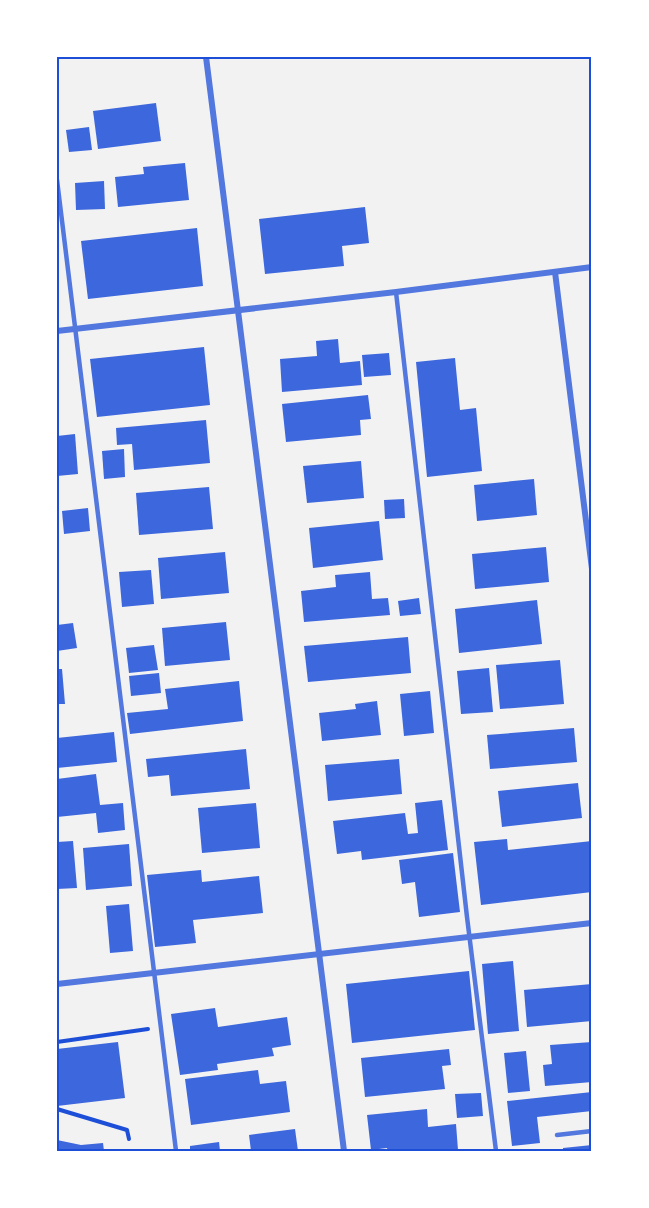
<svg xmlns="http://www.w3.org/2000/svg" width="649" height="1208" viewBox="0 0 649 1208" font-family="Arial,sans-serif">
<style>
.building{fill:#3d67dc}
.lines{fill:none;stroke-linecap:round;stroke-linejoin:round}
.path{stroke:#1d4ed8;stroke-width:4}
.service{stroke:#5277de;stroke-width:4.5}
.minor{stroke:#5277de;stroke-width:6}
.neatline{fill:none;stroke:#1d4ed8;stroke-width:2}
</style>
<rect width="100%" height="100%" fill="#f2f2f2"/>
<g class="building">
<path d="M156,103L161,141L98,149L93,111Z"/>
<path d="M89,127L92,150L69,152L66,130Z"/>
<path d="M185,163L189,200L118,207L115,177L144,174L143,167Z"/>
<path d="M104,181L105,209L76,210L75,183Z"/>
<path d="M365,207L369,243L342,246L344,266L265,274L259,219Z"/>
<path d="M197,228L203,286L88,299L81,241Z"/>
<path d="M338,339L340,363L360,361L362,385L282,392L280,359L317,356L316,341Z"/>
<path d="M204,347L210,405L97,417L90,359Z"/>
<path d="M389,353L391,375L364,377L362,355Z"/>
<path d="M455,358L460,410L476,408L482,471L427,477L416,362Z"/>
<path d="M368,395L371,419L360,420L361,435L286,442L282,404Z"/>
<path d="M206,420L210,463L134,470L132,444L117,445L116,428Z"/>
<path d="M75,434L78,474L57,476V436Z"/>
<path d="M124,449L125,477L104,479L102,451Z"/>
<path d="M361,461L364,498L307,503L303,466Z"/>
<path d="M534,479L537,515L477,521L474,485Z"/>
<path d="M209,487L213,529L139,535L136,493Z"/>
<path d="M404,499L405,518L385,519L384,500Z"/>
<path d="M88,508L90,531L64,534L62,511Z"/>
<path d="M379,521L383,560L313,568L309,528Z"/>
<path d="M546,547L549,582L475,589L472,554Z"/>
<path d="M225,552L229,593L161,599L158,558Z"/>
<path d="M151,570L154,604L122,607L119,572Z"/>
<path d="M370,572L372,599L388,598L390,615L304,622L301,591L336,587L335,575Z"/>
<path d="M419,598L421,614L400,616L398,601Z"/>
<path d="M537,600L542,644L459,653L455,609Z"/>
<path d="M226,622L230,660L165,666L162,628Z"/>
<path d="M73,623L77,648L57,651V625Z"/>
<path d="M408,637L411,673L308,682L304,646Z"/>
<path d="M154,645L158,670L129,673L126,648Z"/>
<path d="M560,660L564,704L500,709L496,665Z"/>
<path d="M489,668L493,712L461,714L457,671Z"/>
<path d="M57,669H62L65,704H57Z"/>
<path d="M159,673L161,693L131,696L129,676Z"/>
<path d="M239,681L243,721L130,734L127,713L168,709L165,689Z"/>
<path d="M430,691L434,733L404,736L400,694Z"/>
<path d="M377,701L381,735L322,741L319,713L356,709L355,704Z"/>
<path d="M574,728L577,762L490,769L487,735Z"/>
<path d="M114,732L117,762L57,768V738Z"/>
<path d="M246,749L250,789L171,796L169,775L148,777L146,759Z"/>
<path d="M399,759L402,794L328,801L325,765Z"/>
<path d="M96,774L100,805L123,803L125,830L98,833L96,813L57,817V779Z"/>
<path d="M578,783L582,818L502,827L498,791Z"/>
<path d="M442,800L448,850L362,860L361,851L337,854L333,821L405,813L408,834L418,833L415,803Z"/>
<path d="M256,803L260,848L202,853L198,808Z"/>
<path d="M507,839L508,850L592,841V892L481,905L474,842Z"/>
<path d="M73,841L77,888L57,889V842Z"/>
<path d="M129,844L132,886L86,890L83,848Z"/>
<path d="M453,853L460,912L419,917L415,882L402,884L399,860Z"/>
<path d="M201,870L202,882L259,876L263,913L193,920L196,943L155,947L147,875Z"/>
<path d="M129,904L133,951L110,953L106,906Z"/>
<path d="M513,961L519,1031L488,1034L482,964Z"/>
<path d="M469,971L475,1030L352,1043L346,984Z"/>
<path d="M592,984V1021L527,1027L524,990Z"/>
<path d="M215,1008L218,1027L287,1017L291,1045L272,1048L274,1056L217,1064L218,1070L180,1075L171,1014Z"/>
<path d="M118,1042L125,1098L57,1106V1049Z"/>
<path d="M592,1042V1082L545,1086L543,1065L552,1064L550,1045Z"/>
<path d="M449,1049L451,1065L442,1066L445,1089L365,1097L361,1058Z"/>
<path d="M526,1051L530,1091L508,1093L504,1053Z"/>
<path d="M258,1070L260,1084L286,1081L290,1112L191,1125L185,1079Z"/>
<path d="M592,1092V1111L537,1117L540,1143L512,1146L507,1101Z"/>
<path d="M481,1093L483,1116L457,1118L455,1094Z"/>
<path d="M427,1109L428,1127L456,1124L458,1150L388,1151L387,1148L371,1150L367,1115Z"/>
<path d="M295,1129L298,1151H251L249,1135Z"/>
<path d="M57,1140L81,1145L103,1143L104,1151H57Z"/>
<path d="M219,1142L220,1151H190V1146Z"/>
<path d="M592,1145V1151H563V1148Z"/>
</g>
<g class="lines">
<g class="path">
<path d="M57,1042L148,1029"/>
<path d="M57,1109L127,1130L129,1139"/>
</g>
<g class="service">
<path d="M57,180L176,1151"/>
<path d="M396,292L467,917L496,1151"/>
<path d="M557,1135L592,1131"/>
</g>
<g class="minor">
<path d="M206,57L344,1151"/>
<path d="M555,272L592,569"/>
<path d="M57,331L396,292L592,267"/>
<path d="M57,984L592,923"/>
</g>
</g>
<rect width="649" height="1208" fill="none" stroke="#ffffff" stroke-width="117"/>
<rect x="58" y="58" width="532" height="1092" class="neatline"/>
</svg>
